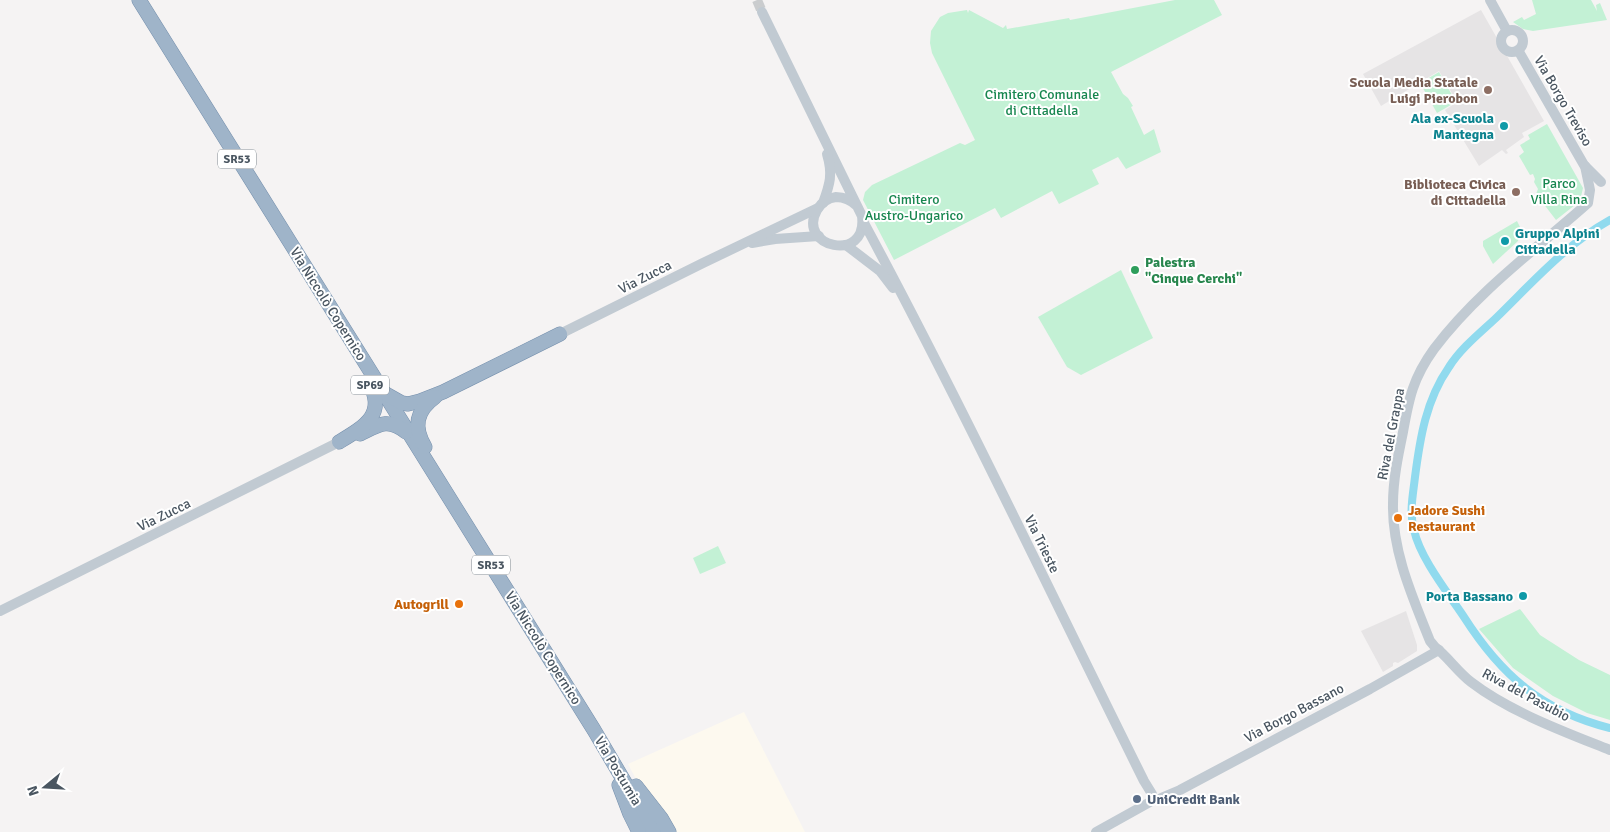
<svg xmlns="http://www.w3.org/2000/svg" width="1610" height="832" viewBox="0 0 1610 832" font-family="Signika,sans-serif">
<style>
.commercial{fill:#fdf9ef}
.education{fill:#e6e4e5}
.green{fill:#c3f1d5}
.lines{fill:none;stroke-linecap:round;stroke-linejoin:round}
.canal{stroke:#90daee;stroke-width:8}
.tertiary-tunnel{stroke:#caccce;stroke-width:10;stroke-dasharray:10 5;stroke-linecap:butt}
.trunk-casing{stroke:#7690ad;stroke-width:15}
.tertiary{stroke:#c1cad2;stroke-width:10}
.trunk{stroke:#9fb4c9;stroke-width:14}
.education-dot{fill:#8d6e63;stroke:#fff;stroke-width:2}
.culture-dot{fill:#0f9aa8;stroke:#fff;stroke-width:2}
.leisure-dot{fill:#2e9e5b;stroke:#fff;stroke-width:2}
.food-dot{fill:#e8710a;stroke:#fff;stroke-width:2}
.service-dot{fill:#5c6f8a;stroke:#fff;stroke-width:2}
.labels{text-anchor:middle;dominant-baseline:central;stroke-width:4;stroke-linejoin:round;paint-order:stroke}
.shield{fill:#fff;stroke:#808990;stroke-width:1}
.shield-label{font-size:12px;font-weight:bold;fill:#4a5661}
.education-label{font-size:14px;font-weight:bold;fill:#785e54;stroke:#fff;text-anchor:end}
.park-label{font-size:14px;fill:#17864f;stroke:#fff}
.street-label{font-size:14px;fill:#4a5661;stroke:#fff}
.culture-label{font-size:14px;font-weight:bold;fill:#0d838f;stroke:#fff;text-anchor:end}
.leisure-label{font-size:14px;font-weight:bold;fill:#27864d;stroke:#fff;text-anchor:start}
.food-label{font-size:14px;font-weight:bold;fill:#c56008;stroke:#fff;text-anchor:start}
.service-label{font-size:14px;font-weight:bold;fill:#4e5e75;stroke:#fff;text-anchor:start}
</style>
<rect width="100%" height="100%" fill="#f5f3f3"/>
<path class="commercial" d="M744,712L805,832H675L637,781L628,764Z"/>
<g class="education">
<path d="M1481,10L1544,121L1522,133L1524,137L1506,150L1508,153L1506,154L1502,150L1479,166L1445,110L1457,102L1439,71L1381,106L1363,74Z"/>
<path d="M1406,611L1417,645V651L1398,663L1395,662L1393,663V666L1383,672L1361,631Z"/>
</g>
<g class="green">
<path d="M1175,0H1214L1222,15L1111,72L1123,94L1128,98L1133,106L1131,107L1144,135L1154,129L1161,152L1126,169L1118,157L1092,170L1099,184L1059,204L1052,191L1001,218L995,208L894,260L863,200L865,192L872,185L960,143L965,145L975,140L932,53L930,43L931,31L940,17L948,13L967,10L968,13L969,10L1003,28L1006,25L1007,29L1069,18L1070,20Z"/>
<path d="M1532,0H1591L1597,11L1596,5L1600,3L1607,20L1533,31L1523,29L1513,22L1522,17L1524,20L1536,14Z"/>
<path d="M1439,72L1456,102L1437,113L1420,83Z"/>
<path d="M1547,124L1583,188L1580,201L1556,220L1536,194L1538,189L1534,182L1535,179L1533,174L1530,175L1519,156L1524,152L1520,145L1530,139L1528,135Z"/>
<path d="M1517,221L1521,229L1518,241L1493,264L1483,246V241Z"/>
<path d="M1121,270L1153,338L1081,375L1067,367L1038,317Z"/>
<path d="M718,546L726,563L700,574L693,558Z"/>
<path d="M1520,609L1540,635L1579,660L1610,675V720L1587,713L1553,696L1513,668L1479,629Z"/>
</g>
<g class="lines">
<path class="canal" d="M1610,220C1565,245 1532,283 1496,318C1480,333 1461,348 1449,367C1426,400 1420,438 1415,477C1413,495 1409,512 1414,530C1420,558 1448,593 1464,617C1501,675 1542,711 1610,728"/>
<path class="tertiary-tunnel" d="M757,0L762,12"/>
<g class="trunk-casing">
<g id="trunk">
<path d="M139,0L594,730L654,832"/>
<path d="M386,394L402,403L408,404L420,401L443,392L560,334"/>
<path d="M360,434C378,425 388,417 406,432"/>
<path d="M339,442C364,427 387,414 369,383"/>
<path d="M425,447C413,427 416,411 435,397"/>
<path d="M619,785L630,814L639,832"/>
<path d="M636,786L661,818L669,832"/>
</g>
</g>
<g class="tertiary">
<path d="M1490,0L1507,31"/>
<path d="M762,12L862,216C868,264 796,247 817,210C821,203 828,198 836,197C845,197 851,200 857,206"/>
<circle cx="1512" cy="41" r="11"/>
<path d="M1518,50L1584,165L1601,182"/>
<path d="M1585,166L1590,190L1588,203C1535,250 1477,292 1434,349C1413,378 1409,398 1403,432C1398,456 1393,480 1393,504C1392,552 1413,598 1430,641L1435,647C1447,656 1458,672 1471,682C1510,712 1565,732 1610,750"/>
<path d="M823,203C830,184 833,174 827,154"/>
<path d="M863,221C962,405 1051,594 1144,781L1152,794"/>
<path d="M752,243L775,239L819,236"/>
<path d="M846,245L880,271L893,288"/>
<path d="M560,334L703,263L818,208"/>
<path d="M0,611L339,442"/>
<path d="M1161,798L1180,790L1370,689L1439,650"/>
<path d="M1096,832L1150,802"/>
</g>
<use href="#trunk" class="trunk"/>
</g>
<g class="education-dot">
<circle cx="1488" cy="90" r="5"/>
<circle cx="1516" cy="192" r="5"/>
</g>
<g class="culture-dot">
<circle cx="1504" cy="126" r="5"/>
<circle cx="1505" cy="241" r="5"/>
<circle cx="1523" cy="596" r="5"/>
</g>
<circle class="leisure-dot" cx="1135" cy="270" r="5"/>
<g class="food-dot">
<circle cx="1398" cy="518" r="5"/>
<circle cx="459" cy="604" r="5"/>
</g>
<circle class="service-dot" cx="1137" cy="799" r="5"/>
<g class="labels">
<g class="shield">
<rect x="218" y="149.5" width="38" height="19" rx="4"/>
<rect x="351" y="375.5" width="38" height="19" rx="4"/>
<rect x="472" y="555.5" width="38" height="19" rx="4"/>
</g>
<g class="shield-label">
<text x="237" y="159">SR53</text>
<text x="370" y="385">SP69</text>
<text x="491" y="565">SR53</text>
</g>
<g class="education-label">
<text x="1478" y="82">Scuola Media Statale<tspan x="1478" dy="16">Luigi Pierobon</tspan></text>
<text x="1506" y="184">Biblioteca Civica<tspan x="1506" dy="16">di Cittadella</tspan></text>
</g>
<g class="park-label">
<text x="1042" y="94">Cimitero Comunale<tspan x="1042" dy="16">di Cittadella</tspan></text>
<text x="1559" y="183">Parco<tspan x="1559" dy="16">Villa Rina</tspan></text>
<text x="914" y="199">Cimitero<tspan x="914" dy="16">Austro-Ungarico</tspan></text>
</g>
<g class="street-label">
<text transform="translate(1563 101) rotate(60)">Via Borgo Treviso</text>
<text transform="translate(645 277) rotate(-27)">Via Zucca</text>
<text transform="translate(328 304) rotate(58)">Via Niccolò Copernico</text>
<text transform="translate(1391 434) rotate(-79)">Riva del Grappa</text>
<text transform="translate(164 515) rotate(-26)">Via Zucca</text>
<text transform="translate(1042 544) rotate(64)">Via Trieste</text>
<text transform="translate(543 648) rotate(58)">Via Niccolò Copernico</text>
<text transform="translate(1526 695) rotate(28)">Riva del Pasubio</text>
<text transform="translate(1294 713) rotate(-28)">Via Borgo Bassano</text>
<text transform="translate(618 771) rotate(59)">Via Postumia</text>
</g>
<g class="culture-label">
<text x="1494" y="118">Ala ex-Scuola<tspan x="1494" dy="16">Mantegna</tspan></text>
<text x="1515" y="233" text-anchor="start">Gruppo Alpini<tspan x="1515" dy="16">Cittadella</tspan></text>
<text x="1513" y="596">Porta Bassano</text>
</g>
<g class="leisure-label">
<text x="1145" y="262">Palestra<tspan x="1145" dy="16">"Cinque Cerchi"</tspan></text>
</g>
<g class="food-label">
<text x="1408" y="510">Jadore Sushi<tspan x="1408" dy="16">Restaurant</tspan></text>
<text x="449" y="604" text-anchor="end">Autogrill</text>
</g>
<g class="service-label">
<text x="1147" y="799">UniCredit Bank</text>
</g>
</g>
<g transform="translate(45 787) rotate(252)" stroke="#ffffff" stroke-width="4" paint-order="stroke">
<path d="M0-4L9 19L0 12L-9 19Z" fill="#4a5661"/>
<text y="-8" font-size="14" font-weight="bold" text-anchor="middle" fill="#4a5661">N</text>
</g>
</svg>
